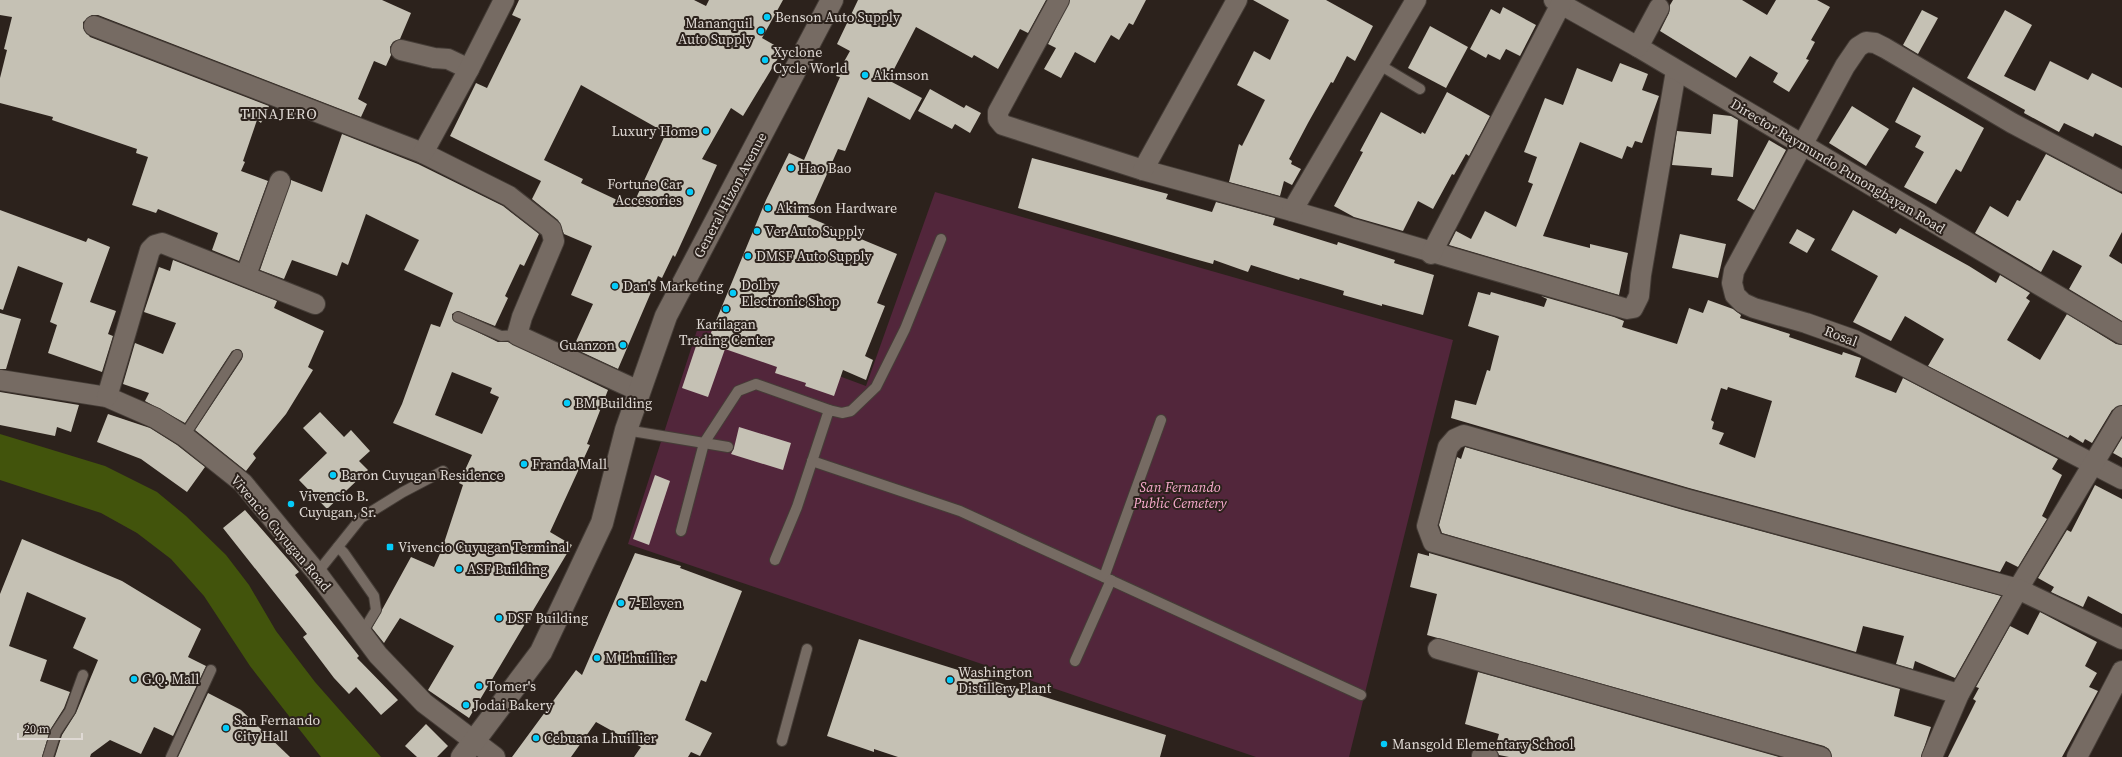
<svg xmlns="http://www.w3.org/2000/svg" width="2122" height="757" viewBox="0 0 2122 757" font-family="'Source Serif 4',serif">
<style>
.green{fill:#52263b}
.water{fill:#42540c}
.building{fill:#c5c1b4;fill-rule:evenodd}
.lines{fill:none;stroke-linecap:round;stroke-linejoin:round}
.lane-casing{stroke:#453d37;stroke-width:12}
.street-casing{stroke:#453d37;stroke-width:22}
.secondary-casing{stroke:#453d37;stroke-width:24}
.lane{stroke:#766b63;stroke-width:10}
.street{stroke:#766b63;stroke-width:20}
.secondary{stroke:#766b63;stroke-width:22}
.poi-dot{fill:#05cbf9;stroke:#2c221c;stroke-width:1.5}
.labels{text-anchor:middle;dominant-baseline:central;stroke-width:4;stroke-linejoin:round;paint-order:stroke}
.poi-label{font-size:14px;fill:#dfd9d4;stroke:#2c221c;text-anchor:start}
.street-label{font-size:14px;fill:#dfd9d4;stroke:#2c221c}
.park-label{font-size:14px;font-style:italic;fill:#f8abcd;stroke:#2c221c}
.neighbourhood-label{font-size:15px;letter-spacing:1px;fill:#dfd9d4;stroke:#2c221c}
</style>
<rect width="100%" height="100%" fill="#2c221c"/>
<path class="green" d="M935,192L1453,340L1349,757H1256L628,544L699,324L866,386Z"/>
<path class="water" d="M0,434L105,466L157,492L186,516L226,555L249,585L276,631L315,682L381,757H321L250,666L204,596L171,559L137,533L101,513L0,480Z"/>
<g class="building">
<path d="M0,0H382L411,13L400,39L393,42L390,47L391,55L386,66L374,61L358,99L367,104L361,117L98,15H92L83,22V28L90,37L269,106L261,123L257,120L243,161L245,162L241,171L268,181L239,261L212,250L218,233L158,209L156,213L132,205L148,157L136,153L137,149L52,120L53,117L0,103V78L7,50L4,49L12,17L0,15Z"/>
<path d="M519,0H694L706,6L709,0H783L762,38L783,50L743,116L731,108L702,159L717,165L675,257L673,255L662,278L658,276L618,369L573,348L593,304L571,295L592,246L564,234L558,220L532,199L541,181L450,136L476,83L487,88L521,19L512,15ZM581,85L666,133L632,207L581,183L583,179L544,160Z"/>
<path d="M858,0H1046L1028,33L1020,29L998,69L974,55L972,58L916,27L892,73L893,74L890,81L922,98L910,120L868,97L845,151L838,149L808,217L897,254L877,303L885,306L865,356L873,360L866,380L843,370L834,396L805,386L806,383L775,373L777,367L725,349L708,397L682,388L699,337L708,340L766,200L789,153L804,160L840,77L836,76L850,51L837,44Z"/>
<path d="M1070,0H1146L1133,25L1129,23L1119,40L1111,35L1095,63L1075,52L1061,78L1044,69L1056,48L1048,44Z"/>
<path d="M1253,0H1326L1373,26L1355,61L1347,56L1333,83L1331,82L1308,123L1289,159L1292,161L1291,164L1301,169L1292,185L1284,181L1280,196L1229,182L1239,144L1242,146L1265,100L1237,85L1254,51L1270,60L1289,20Z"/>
<path d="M1673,0H1742L1767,15L1776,0H1817L1830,7L1811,40L1815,42L1806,59L1809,60L1789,92L1773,82L1778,73L1750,56L1736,78L1660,31L1669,13L1670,5Z"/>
<path d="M1503,7L1536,25L1520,56L1506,49L1500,60L1488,54L1486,58L1470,49L1491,9L1500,14Z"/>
<path d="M1922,10L1938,18L1918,54L1903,45Z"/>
<path d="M2005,10L2032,25L2004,76L2035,91L2050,61L2088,80L2092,73L2122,88V146L2095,133L2093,137L2064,123L2059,132L2024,113L2025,110L1967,78Z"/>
<path d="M1430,26L1468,47L1446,88L1408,68Z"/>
<path d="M1620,63L1648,74L1642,90L1659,96L1642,143L1635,141L1632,148L1627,146L1622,159L1580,142L1543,236L1590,248V244L1628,253L1619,295L1449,245L1456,231L1471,239L1485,211L1516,227L1533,184L1528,182L1537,157L1524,152L1545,98L1563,105L1577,68L1612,82Z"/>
<path d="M1913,87L1984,128L1961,172L1956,169L1936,204L1904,187L1924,152L1915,147L1921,136L1895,122Z"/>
<path d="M930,89L964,108L966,105L981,113L970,133L955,124L952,129L918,111Z"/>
<path d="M1447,92L1490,116L1469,156L1466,154L1454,175L1452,174L1433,209L1418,201L1403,231L1354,217L1334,206L1363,152L1360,151L1381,112L1421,134L1422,132L1425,134Z"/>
<path d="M1852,106L1889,129L1866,166L1829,143Z"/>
<path d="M1713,114L1731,116L1738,120L1733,177L1711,175L1712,168L1672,165L1677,131L1711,134Z"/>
<path d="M342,134L418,164L503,206L539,234L524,266L520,264L505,296L508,298L495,326L458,311L452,314L453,320L498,342H508L608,390L587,444L590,445L550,532L572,545L469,718L428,690L454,646L400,618L384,643L372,628L411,557L434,567L442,549L463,485L459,483L472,455L393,423L402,404L431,324L440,327L453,293L404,270L419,240L366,214L348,265L342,262L337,276L292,260L284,279L260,270L291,180L322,192ZM452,372L492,388L490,393L499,397L482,434L435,415Z"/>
<path d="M1769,140L1786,150L1754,210L1737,200Z"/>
<path d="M2046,154L2122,194V232L2109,256L2122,264V321L2069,289L2082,266L2053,250L2041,272L1975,233L1990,206L2008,217L2017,200L2020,201Z"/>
<path d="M1032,158L1168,194L1166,199L1212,212L1216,202L1275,218L1273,225L1337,245L1338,242L1395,260L1394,263L1434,275L1423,315L1382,304V306L1343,295L1344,291L1300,278L1299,280L1251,265L1248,272L1214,260L1213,264L1191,258L1018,208Z"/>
<path d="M0,210L86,242L88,238L110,247L90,302L116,311L108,334L113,336L102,372L48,353L57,325L50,322L63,283L18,266L3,310L0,309Z"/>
<path d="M1853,210L1896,234L1900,228L1969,266L1996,283L2000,275L2030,293L2026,298L2030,301L2007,340L2040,360L2067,314L2116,344L2122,345V405L2112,410L2092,443L2085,439L2083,443L2070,435L2068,438L1928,366L1944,339L1905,316L1891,341L1853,322L1878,276L1831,250Z"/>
<path d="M1797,229L1815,239L1807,253L1789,243Z"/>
<path d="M1680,234L1726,244L1718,278L1672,268Z"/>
<path d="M173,260L277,301L274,308L324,331L308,367L313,370L286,414L253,454L256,458L246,471L195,430L242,359L243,355L241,350L237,349L232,351L185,423L145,401L149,393L123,384L135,343L163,354L176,323L144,312L159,267L170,271Z"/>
<path d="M1478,292L1490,295L1491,292L1544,307L1547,299L1541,296L1614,317L1624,321L1622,327L1677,344L1689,308L1703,313L1708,300L1733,309L1741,315L1740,318L1790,334L1789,337L1842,355L1843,352L1861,358L1855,377L1896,393L1903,378L2058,459L2052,469L2062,475L2042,516L2047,519L2018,567L2006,561L2000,572L1689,488L1451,418L1455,400L1476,405L1487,370L1490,371L1499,336L1468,326ZM1728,387L1772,401L1755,458L1719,444L1724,433L1712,429L1714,422L1711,420L1721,388L1727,390Z"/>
<path d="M0,313L21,319L6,369H0Z"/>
<path d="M0,392L79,405L71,432L57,427L55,436L0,425Z"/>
<path d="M320,412L344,437L351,430L370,451L359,461L368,470L327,509L299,480L327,453L303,428Z"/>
<path d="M108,414L150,428L177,445L205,467L187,492L141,459L97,442Z"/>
<path d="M739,427L791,443L783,470L731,454L734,448Z"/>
<path d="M2122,438V458L2113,453Z"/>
<path d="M1465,447L1683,510L2001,596L1955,678L1915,661L1913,669L1896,664L1904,636L1863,626L1856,652L1442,533L1439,525L1457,457L1461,459Z"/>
<path d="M655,475L670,481L649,545L633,539Z"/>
<path d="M2095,485L2122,499V614L2088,596L2083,607L2051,592L2054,587L2038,578L2067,530L2071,532Z"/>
<path d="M245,510L299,572L295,575L359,656L357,658L398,700L381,715L356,687L349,694L334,678L303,637L307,634L223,528Z"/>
<path d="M22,539L122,581L201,629L188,657L206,666L173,736L154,727L141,754L110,740L91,754L90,757H55L62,735L76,713L98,660L73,648L86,618L27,592L9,646L47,660L40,681L70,692L64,708L50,730L42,757H0V594Z"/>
<path d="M635,553L681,566L680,568L742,591L706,682L701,680L685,720L712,733L700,756L691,752L688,757H634L641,747L596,722L571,757H512L576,670L582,675Z"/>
<path d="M1418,553L1429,556V553L1900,689L1894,716L1931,727L1921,757H1832L1829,749L1824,746L1427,635L1437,594L1410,587Z"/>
<path d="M2040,612L2097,642L2085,666L2097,673L2089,687L2098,691L2062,757H1948L1976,701L1973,699L1979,688L1976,687L2010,626L2028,635Z"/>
<path d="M859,639L1166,735L1160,757H898L874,749V752L827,736Z"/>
<path d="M1478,672L1779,757H1509L1499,755L1495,748L1499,734L1465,724Z"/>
<path d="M208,693L241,710L290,757H178Z"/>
<path d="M426,724L448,746L437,757H417L405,746Z"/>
</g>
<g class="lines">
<g class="lane-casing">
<g id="lane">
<path d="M1378,64L1420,89"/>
<path d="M458,317L501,336L517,335"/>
<path d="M626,430L728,447"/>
<path d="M184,436L237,355"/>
<path d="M812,461L960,511L1361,695"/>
<path d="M681,531L704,443L738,391L756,384L829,410"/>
<path d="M338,547L344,553L374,596L376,610L362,633"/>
<path d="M775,560L797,507L829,410L842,413L851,411L876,387L905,329L941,239"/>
<path d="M317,573L361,518L403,492L443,471"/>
<path d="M1104,577L1161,420"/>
<path d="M1075,661L1111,580"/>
<path d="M782,741L807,649"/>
<path d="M48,757L56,732L70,711L83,675"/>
<path d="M171,757L211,670"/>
</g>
</g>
<g class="street-casing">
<g id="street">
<path d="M1059,0L998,112V119L1003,125L1143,170L1292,211L1627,309L1633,308L1639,296L1641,275L1676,71"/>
<path d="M1554,0L1638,47L2122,334"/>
<path d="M94,26L423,153L509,196L551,229L554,241L522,317L517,335L639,391"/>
<path d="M1638,47L1659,8"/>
<path d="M401,50L434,58L448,59L469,69"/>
<path d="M423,153L469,69L504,0"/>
<path d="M1143,170L1237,0"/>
<path d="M2122,181L2012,123L1885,48L1875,43L1866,42L1858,47L1845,66L1734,271L1732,283L1735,295L1743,303L1754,308L1806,323L1854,340L2122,479"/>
<path d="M1292,211L1416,0"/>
<path d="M1431,254L1561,4"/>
<path d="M246,275L280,181"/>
<path d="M0,380L107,397L155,418L184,436L243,483L317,573L378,655L424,703L495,757"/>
<path d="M107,397L150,250L155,245L162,243L315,304"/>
<path d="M1438,649L1821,757"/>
<path d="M1959,694L1433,542L1427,526L1448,447L1455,439L1464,435L1686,499L2018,589L2122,416"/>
<path d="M1482,756L1488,757"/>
<path d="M1932,757L1959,694L2018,589L2122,639"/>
<path d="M2077,757L2122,671"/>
</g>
</g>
<g class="secondary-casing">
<path id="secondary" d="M462,757L541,652L602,523L626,430L666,316L832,0"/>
</g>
<use href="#lane" class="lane"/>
<use href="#street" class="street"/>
<use href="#secondary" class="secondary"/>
</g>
<g class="poi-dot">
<circle cx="767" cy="17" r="4"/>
<circle cx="761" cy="31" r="4"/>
<circle cx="765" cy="60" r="4"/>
<circle cx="865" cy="75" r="4"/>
<circle cx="706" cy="131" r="4"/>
<circle cx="791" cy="168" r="4"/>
<circle cx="690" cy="192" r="4"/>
<circle cx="768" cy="208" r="4"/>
<circle cx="757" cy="231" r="4"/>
<circle cx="748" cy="256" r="4"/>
<circle cx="615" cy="286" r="4"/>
<circle cx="733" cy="293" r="4"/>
<circle cx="726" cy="309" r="4"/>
<circle cx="623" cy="345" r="4"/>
<circle cx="567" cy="403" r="4"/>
<circle cx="524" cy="464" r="4"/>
<circle cx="333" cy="475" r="4"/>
<circle cx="291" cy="504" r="4"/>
<rect x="386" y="543" width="8" height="8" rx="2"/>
<circle cx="459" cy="569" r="4"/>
<circle cx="621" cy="603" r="4"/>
<circle cx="499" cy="618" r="4"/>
<circle cx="597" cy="658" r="4"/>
<circle cx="134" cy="679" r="4"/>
<circle cx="950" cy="680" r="4"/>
<circle cx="479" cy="686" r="4"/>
<circle cx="466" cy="705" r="4"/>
<circle cx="226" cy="728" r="4"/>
<circle cx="536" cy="738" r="4"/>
<circle cx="1384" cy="744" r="4"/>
</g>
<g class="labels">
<g class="poi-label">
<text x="775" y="17">Benson Auto Supply</text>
<text x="753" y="23" text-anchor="end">Mananquil<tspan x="753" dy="16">Auto Supply</tspan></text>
<text x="773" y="52">Xyclone<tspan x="773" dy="16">Cycle World</tspan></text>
<text x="873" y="75">Akimson</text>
<text x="698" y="131" text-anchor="end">Luxury Home</text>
<text x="799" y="168">Hao Bao</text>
<text x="682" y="184" text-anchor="end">Fortune Car<tspan x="682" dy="16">Accesories</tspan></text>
<text x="776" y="208">Akimson Hardware</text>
<text x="765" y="231">Ver Auto Supply</text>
<text x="756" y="256">DMSF Auto Supply</text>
<text x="741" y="285">Dolby<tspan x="741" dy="16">Electronic Shop</tspan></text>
<text x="623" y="286">Dan's Marketing</text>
<text x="726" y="324" text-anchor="middle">Karilagan<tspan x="726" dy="16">Trading Center</tspan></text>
<text x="615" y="345" text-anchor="end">Guanzon</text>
<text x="575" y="403">BM Building</text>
<text x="532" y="464">Franda Mall</text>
<text x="341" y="475">Baron Cuyugan Residence</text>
<text x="299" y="496">Vivencio B.<tspan x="299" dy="16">Cuyugan, Sr.</tspan></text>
<text x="398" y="547">Vivencio Cuyugan Terminal</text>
<text x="467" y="569">ASF Building</text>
<text x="629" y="603">7-Eleven</text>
<text x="507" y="618">DSF Building</text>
<text x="605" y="658">M Lhuillier</text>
<text x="958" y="672">Washington<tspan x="958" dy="16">Distillery Plant</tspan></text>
<text x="142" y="679">G.Q. Mall</text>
<text x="487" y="686">Tomer's</text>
<text x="474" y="705">Jodai Bakery</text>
<text x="234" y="720">San Fernando<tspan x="234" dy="16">City Hall</tspan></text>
<text x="544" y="738">Cebuana Lhuillier</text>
<text x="1392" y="744">Mansgold Elementary School</text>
</g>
<g class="street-label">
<text transform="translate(1838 166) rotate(31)">Director Raymundo Punongbayan Road</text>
<text transform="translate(730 195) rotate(-62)">General Hizon Avenue</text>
<text transform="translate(1841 336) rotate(21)">Rosal</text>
<text transform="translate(281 533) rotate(50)">Vivencio Cuyugan Road</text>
</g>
<g class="park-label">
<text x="1180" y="487">San Fernando<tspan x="1180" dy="16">Public Cemetery</tspan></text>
</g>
<g class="neighbourhood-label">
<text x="279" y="113">TINAJERO</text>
</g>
</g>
<path d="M18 733v6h64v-6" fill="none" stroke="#dfd9d4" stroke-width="2"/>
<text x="24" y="733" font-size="12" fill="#dfd9d4" stroke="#2c221c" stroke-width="3" paint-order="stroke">20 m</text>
</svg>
